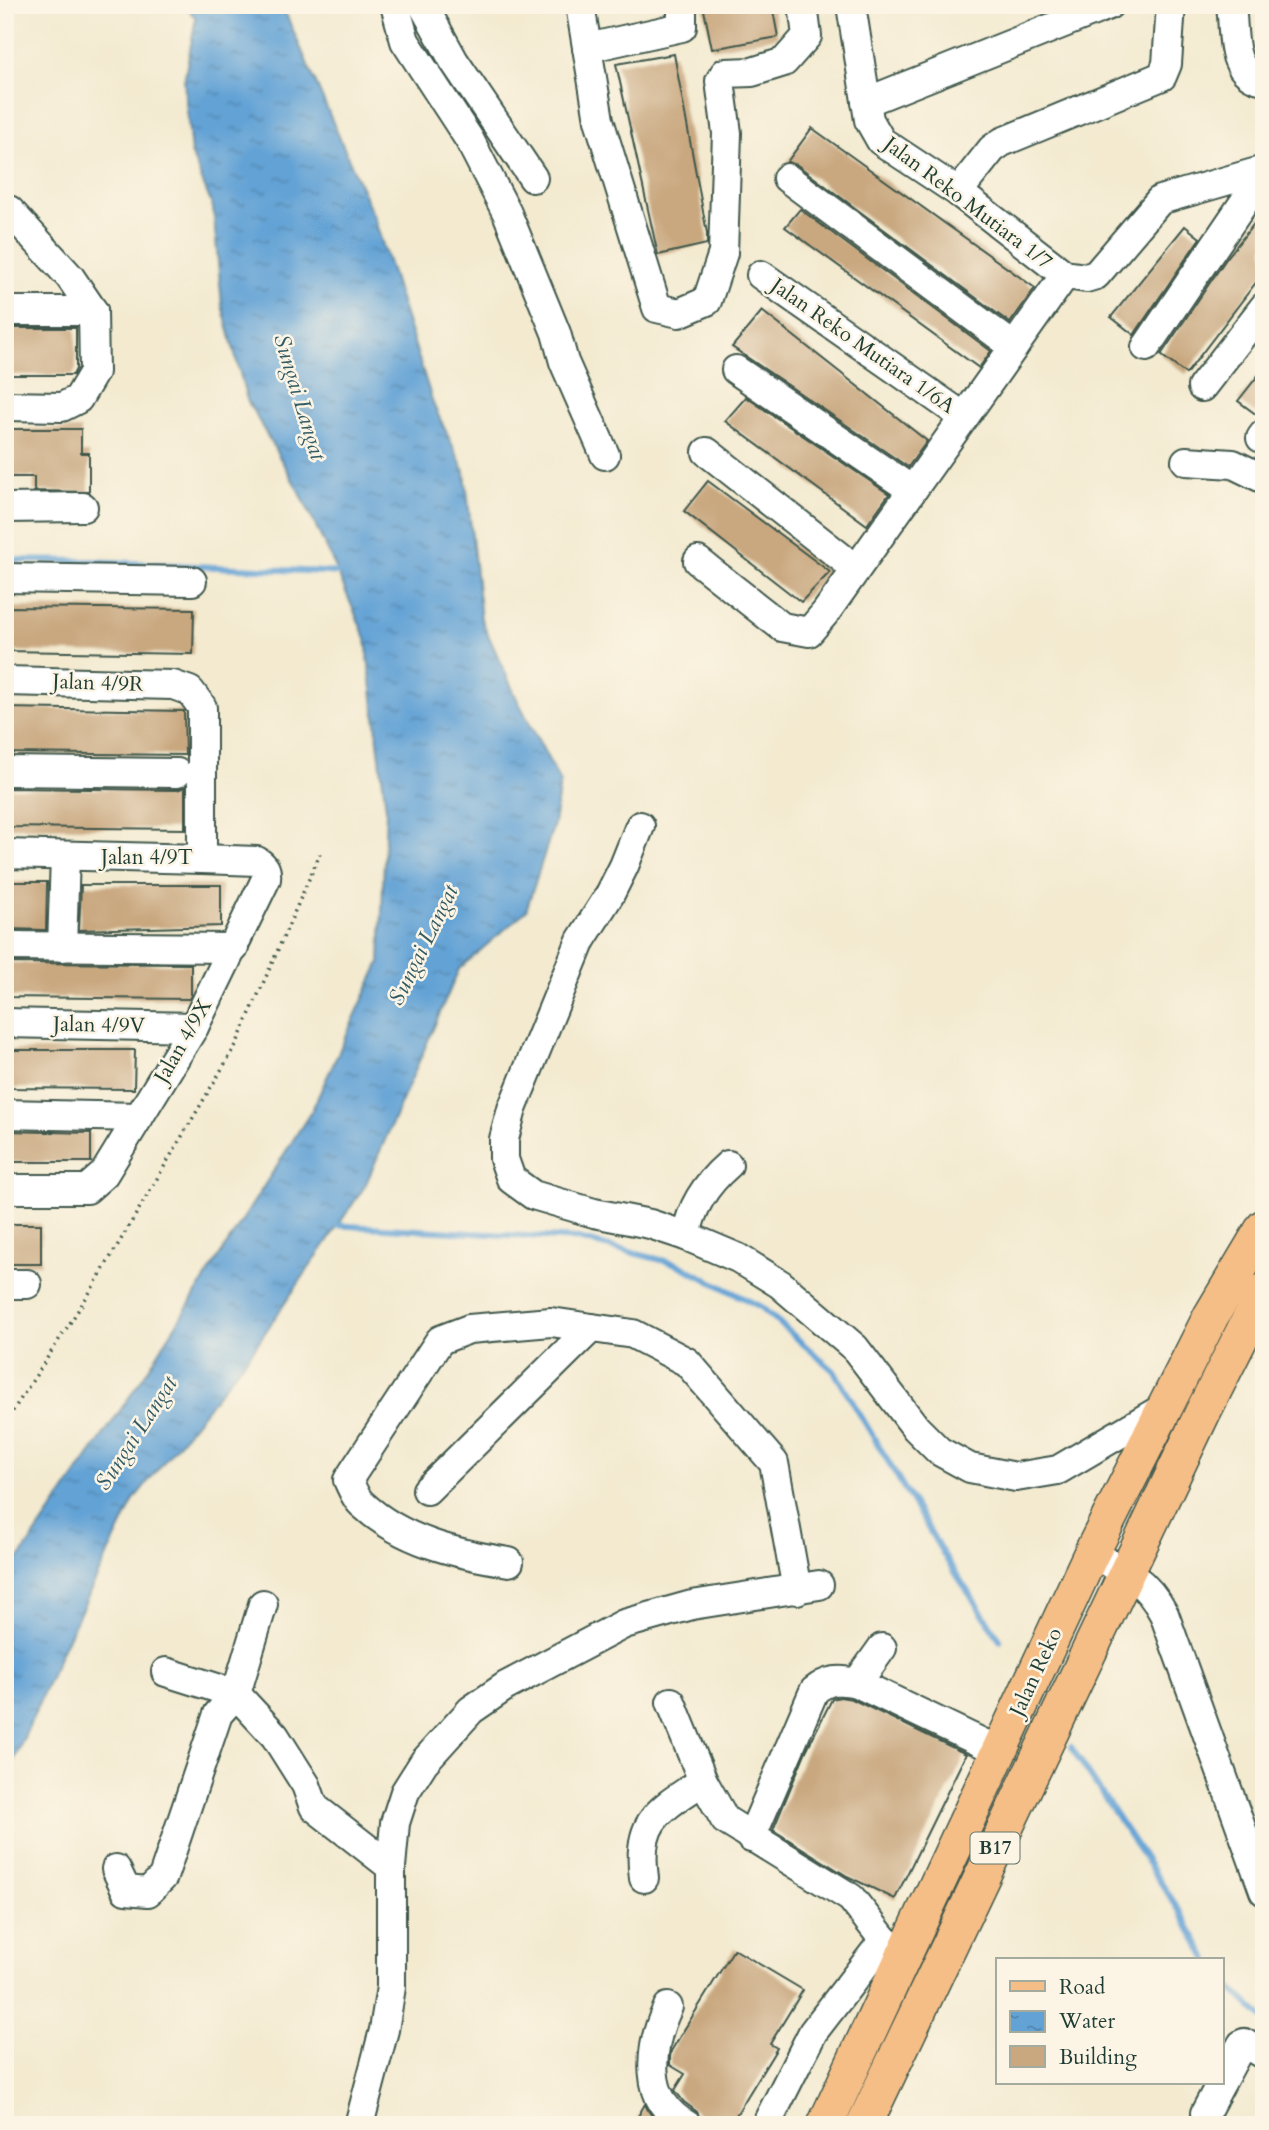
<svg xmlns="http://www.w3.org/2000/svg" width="1269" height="2130" viewBox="0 0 1269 2130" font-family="Cardo,serif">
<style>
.water{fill:url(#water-ripples);stroke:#407084;stroke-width:2}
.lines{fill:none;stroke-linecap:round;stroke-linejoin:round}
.stream{stroke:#62a2d5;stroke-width:6}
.building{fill:#c9a880}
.minor-casing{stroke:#3f574b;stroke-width:32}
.major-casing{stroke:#3f574b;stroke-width:38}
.path{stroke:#3f574b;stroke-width:3.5;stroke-dasharray:2 5;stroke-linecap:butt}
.minor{stroke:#fff;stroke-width:28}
.major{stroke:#f6be87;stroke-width:35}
.labels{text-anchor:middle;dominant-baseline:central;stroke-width:5;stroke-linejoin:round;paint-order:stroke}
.shield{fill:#fcf5e5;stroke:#617469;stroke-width:2}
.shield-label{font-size:19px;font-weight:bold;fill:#1f3d34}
.street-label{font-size:21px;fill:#1f3d34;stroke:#fcf5e5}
.water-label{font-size:23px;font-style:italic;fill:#335b64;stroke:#fcf5e5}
</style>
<defs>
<pattern id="water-ripples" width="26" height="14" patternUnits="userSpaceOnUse" patternTransform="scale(1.75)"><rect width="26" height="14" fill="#62a2d5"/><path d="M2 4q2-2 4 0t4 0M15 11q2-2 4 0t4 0" fill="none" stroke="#5085ae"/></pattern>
</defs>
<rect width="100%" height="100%" fill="#fcf5e5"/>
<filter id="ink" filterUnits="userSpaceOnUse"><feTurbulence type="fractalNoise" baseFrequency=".0143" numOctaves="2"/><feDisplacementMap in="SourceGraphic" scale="14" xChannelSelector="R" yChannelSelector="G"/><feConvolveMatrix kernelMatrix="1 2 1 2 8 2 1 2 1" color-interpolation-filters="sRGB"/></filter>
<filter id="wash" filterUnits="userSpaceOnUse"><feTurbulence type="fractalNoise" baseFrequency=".00686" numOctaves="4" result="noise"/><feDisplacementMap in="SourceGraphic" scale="28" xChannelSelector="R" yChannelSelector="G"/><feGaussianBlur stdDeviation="1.57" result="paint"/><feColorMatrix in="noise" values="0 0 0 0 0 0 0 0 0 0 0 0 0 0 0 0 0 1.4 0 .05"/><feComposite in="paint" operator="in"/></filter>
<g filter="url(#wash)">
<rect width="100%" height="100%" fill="#f3ead0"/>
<path class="water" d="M185,5H282L374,217L434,406L465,472L481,619L517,699L560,782L554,824L526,911L459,969L365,1186L253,1350L135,1498L63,1648L5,1781V1579L145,1374L312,1110L380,962L386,809L366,639L333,562L301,495L247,400L222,305L213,208L191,153L184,81L196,18Z"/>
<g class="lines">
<g class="stream">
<path d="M5,560L90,561L346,573"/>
<path d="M332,1225L578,1239L677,1264L761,1307L834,1371L947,1560L1000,1640"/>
<path d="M1071,1747L1179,1910L1208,1960"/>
<path d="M1222,1979L1264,2019"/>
</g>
</g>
<g id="blocks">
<g class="building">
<path d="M703,5H772L778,37L712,49Z"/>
<path d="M674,54L707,233V244L658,255L616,64Z"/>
<path d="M812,128L1035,288L1010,323L797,165L787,162Z"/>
<path d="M800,209L991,351L979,368L785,227Z"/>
<path d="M1264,211V272L1186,374L1161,355L1226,259Z"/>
<path d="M1185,226L1200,238L1134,335L1111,317Z"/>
<path d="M762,311L927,441L908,467L732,347Z"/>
<path d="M5,328H76V369L73,375H5Z"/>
<path d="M1264,368V418H1261L1238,401Z"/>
<path d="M746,397L889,494L867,525L725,421Z"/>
<path d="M5,429H81V453H89V492L34,491V477H5Z"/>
<path d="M708,481L830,572L801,602L684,511Z"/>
<path d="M5,607L194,609L193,654L5,651Z"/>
<path d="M5,708L184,711L185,755L5,753Z"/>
<path d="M185,787V829L5,827V788L177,790Z"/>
<path d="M5,882H47L46,930L5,929Z"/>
<path d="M81,885H221V926L79,930Z"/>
<path d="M5,963L191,964V996L189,999L5,997Z"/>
<path d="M5,1050H135L134,1089L5,1088Z"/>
<path d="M5,1131L91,1133V1162H5Z"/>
<rect x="5" y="1224" width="36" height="40"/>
<path d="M840,1697L852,1699L966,1754L895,1899L847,1876L773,1830L805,1753L832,1699Z"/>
<path d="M734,1949L803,1990L770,2044L777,2048L730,2125H703L697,2112L684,2102L677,2093L675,2090L685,2074L670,2065V2057L671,2051Z"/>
<path d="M645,2104L649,2112L659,2125H633Z"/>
</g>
</g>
</g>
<g filter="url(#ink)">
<use href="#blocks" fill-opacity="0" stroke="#3f574b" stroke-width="2"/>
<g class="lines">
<g class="minor-casing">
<g id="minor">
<path d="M395,5L405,41L469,139L507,213L556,333L564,362L605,455"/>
<path d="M423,5L454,61L533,178"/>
<path d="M580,5L599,120L657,308L679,313L707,301L723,253L727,133L720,81L725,73L752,72L784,62L807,36L803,5"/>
<path d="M851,5L869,120L881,141L958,192L1065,275L1086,278L1096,275L1160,200L1264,170"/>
<path d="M1231,5C1235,33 1228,74 1264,80"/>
<path d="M587,48L682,27V5"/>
<path d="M866,102L1109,5"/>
<path d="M787,178L1014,347"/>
<path d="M958,192L992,149L1002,142L1162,76L1167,64L1171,5"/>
<path d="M5,209L9,210L70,277L93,311"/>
<path d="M761,275L964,417"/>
<path d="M5,311H93"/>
<path d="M1146,347L1264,173"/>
<path d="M736,370L912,490"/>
<path d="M1202,387L1264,307"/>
<path d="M5,406L62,407L78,399L94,372L93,311"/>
<path d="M1261,438L1264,434"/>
<path d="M707,452L856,569"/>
<path d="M1186,461L1233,464L1264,479"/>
<path d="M5,508L83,507"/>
<path d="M698,561L782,627L809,632L826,612L1065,275"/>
<path d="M5,578L192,581"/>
<path d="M5,681L173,685L190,691L202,707V859L5,854"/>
<path d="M5,771L177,773"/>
<path d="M640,826L624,866L609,896L581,940L512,1109L504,1139V1159L511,1179L533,1195L594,1213L650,1224L686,1236L738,1258L780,1284L855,1348L916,1428L939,1451L970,1468L1016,1477L1058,1470L1165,1407"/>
<path d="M5,946L234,948"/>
<path d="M62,947L65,856"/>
<path d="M5,1023L194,1027"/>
<path d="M5,1114L139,1117"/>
<path d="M5,1189H87L104,1174L194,1027L266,879C267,870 265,866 257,861L202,859"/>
<path d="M686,1236C691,1208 706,1184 728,1165"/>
<path d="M5,1284H27"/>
<path d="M427,1490L591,1328"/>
<path d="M1091,1554C1125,1570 1146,1580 1164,1614L1264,1891"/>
<path d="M509,1562C456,1554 402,1541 362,1504C355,1498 352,1488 348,1480L440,1340L469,1329L551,1322L633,1334L687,1362L774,1463L797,1590"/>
<path d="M166,1672L236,1694L275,1736L306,1785L314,1807L391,1867"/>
<path d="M857,1683L882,1648"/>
<path d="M671,1702L703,1781L725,1820L851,1898L884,1940"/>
<path d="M751,1838L814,1691C828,1679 840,1679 857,1683L999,1751"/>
<path d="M116,1869L126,1890L148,1892L163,1877L218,1714L236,1694L263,1604"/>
<path d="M644,1878C636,1820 659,1810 703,1781"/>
<path d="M668,2007C649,2047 642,2101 687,2125"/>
<path d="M1222,2081L1242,2044L1244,2043L1264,2055"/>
<path d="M1205,2113L1221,2083"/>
<path d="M359,2125L384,2030L391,1987V1867L395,1823L405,1792L424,1762L471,1710L506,1686L624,1624L692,1605L819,1585"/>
<path d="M766,2125L813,2032L884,1940L899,1951"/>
</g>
</g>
<g class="major-casing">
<g id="major">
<path d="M825,2125L1091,1554L1211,1316L1264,1227"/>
<path d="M864,2125L1202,1414L1264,1291"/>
</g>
</g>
<path class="path" d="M5,1423L90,1292L236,1045L320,854"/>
<use href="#minor" class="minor"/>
<use href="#major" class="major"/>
</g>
</g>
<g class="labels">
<rect class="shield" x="970.5" y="1832.5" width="49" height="31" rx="5"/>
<g class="shield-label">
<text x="995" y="1848">B17</text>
</g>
<g class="street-label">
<text transform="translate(968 203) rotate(37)">Jalan Reko Mutiara 1/7</text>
<text transform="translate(863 346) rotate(35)">Jalan Reko Mutiara 1/6A</text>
<text transform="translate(98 683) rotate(2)">Jalan 4/9R</text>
<text x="147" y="857">Jalan 4/9T</text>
<text transform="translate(99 1025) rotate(1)">Jalan 4/9V</text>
<text transform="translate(183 1041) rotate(-60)">Jalan 4/9X</text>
<text transform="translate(1036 1672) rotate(-65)">Jalan Reko</text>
</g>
<g class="water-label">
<text transform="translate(300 397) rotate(73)">Sungai Langat</text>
<text transform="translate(423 945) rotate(-64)">Sungai Langat</text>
<text transform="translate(136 1433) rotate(-57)">Sungai Langat</text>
</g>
</g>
<rect width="1269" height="2130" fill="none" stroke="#fcf5e5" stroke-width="28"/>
<rect x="996" y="1958" width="228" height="126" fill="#fcf5e5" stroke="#a4ab9e" stroke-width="2"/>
<rect x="1010" y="1981" width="35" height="10" fill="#f6be87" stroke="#a4ab9e" stroke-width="2"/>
<text x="1059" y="1994" font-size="21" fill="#1f3d34">Road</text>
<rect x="1010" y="2011" width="35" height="21" fill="url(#water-ripples)" stroke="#a4ab9e" stroke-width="2"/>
<text x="1059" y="2028" font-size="21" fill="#1f3d34">Water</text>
<rect x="1010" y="2046" width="35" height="21" fill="#c9a880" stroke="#a4ab9e" stroke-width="2"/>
<text x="1059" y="2064" font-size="21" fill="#1f3d34">Building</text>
</svg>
